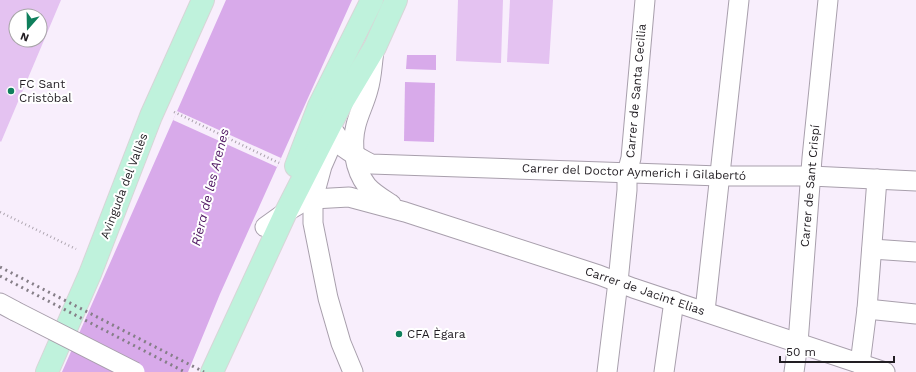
<svg xmlns="http://www.w3.org/2000/svg" width="916" height="372" viewBox="0 0 916 372" font-family="'Work Sans',sans-serif">
<style>
.green{fill:#e4c2f1;fill-rule:evenodd}
.water{fill:#d8aaea}
.pier{fill:#f8eefc}
.lines{fill:none;stroke-linecap:round;stroke-linejoin:round}
.minor-casing{stroke:#a89fac;stroke-width:21}
.major-casing{stroke:#d7d6d7;stroke-width:24}
.path{stroke:#aaa2ac;stroke-width:2.5;stroke-dasharray:1 3;stroke-linecap:butt}
.minor{stroke:#fff;stroke-width:19}
.major{stroke:#bff2dc;stroke-width:22}
.rail{stroke:#857e87;stroke-width:3;stroke-dasharray:2 4;stroke-linecap:butt}
.minor-bridge-casing{stroke:#a89fac;stroke-width:21;stroke-linecap:butt}
.minor-bridge{stroke:#fff;stroke-width:19}
.poi-dot{fill:#0f7f5c;stroke:#fff;stroke-width:1.5}
.labels{text-anchor:middle;dominant-baseline:central;stroke-width:4;stroke-linejoin:round;paint-order:stroke}
.poi-label{font-size:12px;fill:#221e23;stroke:#fff;text-anchor:start}
.street-label{font-size:12px;fill:#221e23;stroke:#fff}
.water-label{font-size:13px;font-style:italic;fill:#531c66;stroke:#fff}
</style>
<rect width="100%" height="100%" fill="#f8eefc"/>
<g class="green">
<path d="M0,0H61L1,142L0,141ZM16,16H40V40H16Z"/>
<path d="M458,0H503L501,63L456,61Z"/>
<path d="M510,0H553L549,64L507,62Z"/>
</g>
<g class="water">
<path d="M226,0H352L220,294L188,372H62Z"/>
<path d="M407,55H436V70L406,69Z"/>
<path d="M405,82L435,83L434,142L404,141Z"/>
</g>
<path class="pier" d="M177,111L281,158L277,167L173,120Z"/>
<g class="lines">
<g class="minor-casing">
<g id="minor">
<path d="M374,51C372,64 372,77 368,90C365,102 359,113 356,125C351,144 354,169 367,186C374,194 383,199 391,204"/>
<path d="M327,116C325,142 353,154 371,164L720,176H811L916,181"/>
<path d="M336,134L322,166L313,199V223L328,298L341,343L353,372"/>
<path d="M265,227L286,212L301,203L313,199L349,197L405,212L599,275L633,288L885,372"/>
<path d="M872,249L916,252"/>
<path d="M0,303L15,311"/>
<path d="M867,309L916,314"/>
<path d="M705,311L739,0"/>
<path d="M860,364L867,309L877,179"/>
<path d="M607,372L618,282L627,190V173L631,158L645,0"/>
<path d="M664,372L674,301"/>
<path d="M794,372L798,343L812,158L828,0"/>
</g>
</g>
<g class="major-casing">
<g id="major">
<path d="M296,166L319,106L372,0"/>
<path d="M47,372L90,274L151,116L203,0"/>
<path d="M212,372L286,212L341,104L375,47L396,0"/>
</g>
</g>
<g class="path">
<path d="M174,112L279,163"/>
<path d="M0,212L76,249"/>
</g>
<use href="#minor" class="minor"/>
<use href="#major" class="major"/>
<g class="rail">
<path d="M0,267L204,372"/>
<path d="M0,276L185,372"/>
</g>
<g class="minor-bridge-casing">
<path id="minor-bridge" d="M15,311L135,372"/>
</g>
<use href="#minor-bridge" class="minor-bridge"/>
</g>
<g class="poi-dot">
<circle cx="11" cy="91" r="4"/>
<circle cx="399" cy="334" r="4"/>
</g>
<g class="labels">
<g class="poi-label">
<text x="19" y="84">FC Sant<tspan x="19" dy="14">Cristòbal</tspan></text>
<text x="407" y="334">CFA Ègara</text>
</g>
<g class="street-label">
<text transform="translate(636 91) rotate(-85)">Carrer de Santa Cecilia</text>
<text transform="translate(634 172) rotate(2)">Carrer del Doctor Aymerich i Gilabertó</text>
<text transform="translate(124 186) rotate(-69)">Avinguda del Vallès</text>
<text transform="translate(810 186) rotate(-85)">Carrer de Sant Crispí</text>
<text transform="translate(645 291) rotate(19)">Carrer de Jacint Elias</text>
</g>
<g class="water-label">
<text transform="translate(210 187) rotate(-76)">Riera de les Arenes</text>
</g>
</g>
<g transform="translate(28 28) rotate(200)"><circle r="19" fill="#ffffff" stroke="#a7a5a7"/>
<path d="M0-3L7 15L0 10L-7 15Z" fill="#0f7f5c"/>
<text y="-6" font-size="11" font-weight="bold" text-anchor="middle" fill="#221e23">N</text>
</g>
<path d="M780 356v6h114v-6" fill="none" stroke="#221e23" stroke-width="2"/>
<text x="786" y="356" font-size="12" fill="#221e23" stroke="#ffffff" stroke-width="3" paint-order="stroke">50 m</text>
</svg>
